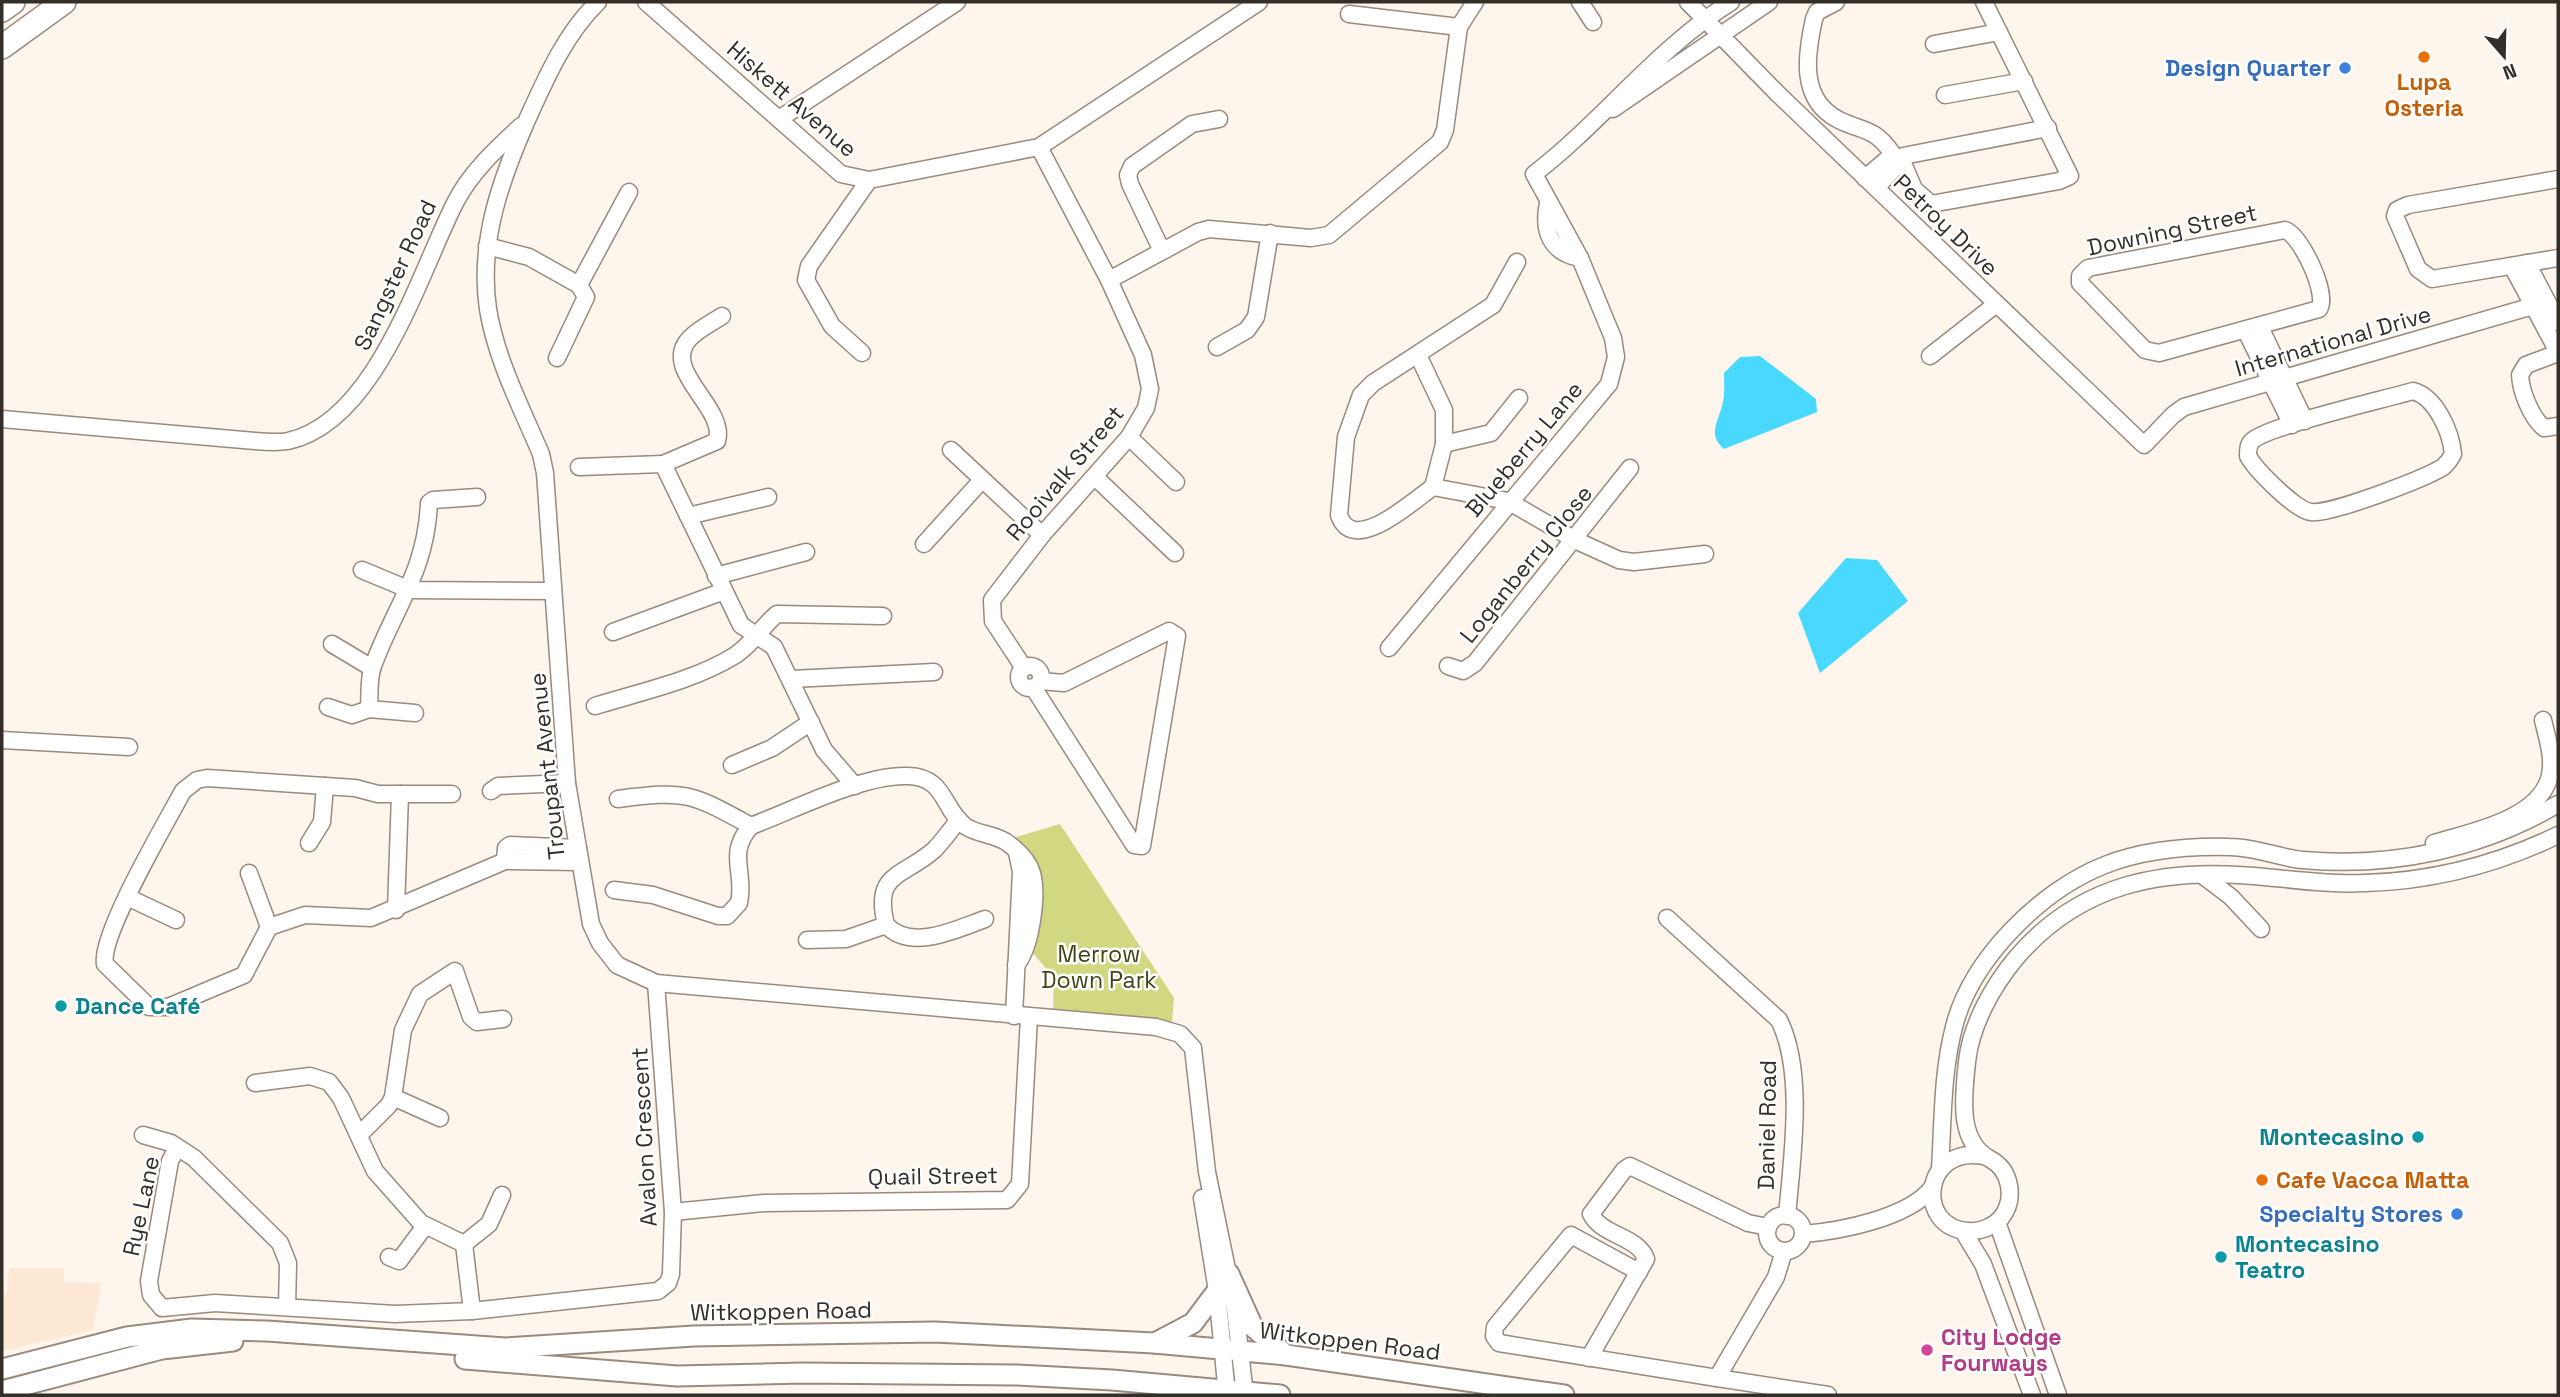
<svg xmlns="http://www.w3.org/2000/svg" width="2560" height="1397" viewBox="0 0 2560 1397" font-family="'Space Grotesk',sans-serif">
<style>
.built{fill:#fde8d4}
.green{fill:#d1d881}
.water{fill:#49d8fe}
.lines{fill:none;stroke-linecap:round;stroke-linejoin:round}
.minor-casing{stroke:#988a7e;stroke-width:19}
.major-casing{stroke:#988a7e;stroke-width:23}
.highway-casing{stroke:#988a7e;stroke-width:26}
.minor{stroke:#fff;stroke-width:16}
.major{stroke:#fff;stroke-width:19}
.highway{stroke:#fff;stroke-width:23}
.food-dot{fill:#e8710a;stroke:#fff;stroke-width:2.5}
.shop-dot{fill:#3f7fe0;stroke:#fff;stroke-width:2.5}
.culture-dot{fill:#0f9aa8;stroke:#fff;stroke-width:2.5}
.hotel-dot{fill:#d1479c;stroke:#fff;stroke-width:2.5}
.labels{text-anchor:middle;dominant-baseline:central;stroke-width:5;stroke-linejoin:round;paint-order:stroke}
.shop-label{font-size:23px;font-weight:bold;fill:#366cbe;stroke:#fff;text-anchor:end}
.food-label{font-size:23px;font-weight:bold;fill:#c56008;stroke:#fff}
.street-label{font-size:23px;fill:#342e29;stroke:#fff}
.park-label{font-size:23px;fill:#404317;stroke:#fff}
.culture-label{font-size:23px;font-weight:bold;fill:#0d838f;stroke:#fff;text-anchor:start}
.hotel-label{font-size:23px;font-weight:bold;fill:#b23c85;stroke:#fff;text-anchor:start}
</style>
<rect width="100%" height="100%" fill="#fef5ec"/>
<path class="built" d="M9,1268H64V1282L101,1283L93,1330L2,1351V1293H7Z"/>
<path class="green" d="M1060,824L1174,998L1172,1022L1053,1012L1054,978L1032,952L1039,869L1016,837Z"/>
<g class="water">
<path d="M1760,356L1816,399L1817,412L1724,449C1706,434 1720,419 1723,402C1725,393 1724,382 1724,373L1740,357Z"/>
<path d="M1846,558L1877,560L1908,601L1820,673L1798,613Z"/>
</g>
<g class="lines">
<g class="minor-casing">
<g id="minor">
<path d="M598,2C565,34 546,78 527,120C501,179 478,242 488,309C496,359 521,407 541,454L545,473L567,783L591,924L600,943L617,965L656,983L1156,1027L1180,1034L1193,1048L1207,1172L1235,1308L1245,1395"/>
<path d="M646,2L841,174L869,180L1039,147L1259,2"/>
<path d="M1580,2L1593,22"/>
<path d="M1688,2L1777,93L2144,445L2173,415L2184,407L2547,302"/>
<path d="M1836,2L1817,12L1814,19C1806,55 1799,100 1839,120C1864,132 1875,128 1892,153"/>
<path d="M1349,14L1459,27"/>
<path d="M1934,44L1999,32"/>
<path d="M1945,95L2024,81"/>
<path d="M1613,109L1769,2"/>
<path d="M779,119L957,2"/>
<path d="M1903,156L2048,128"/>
<path d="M1902,161L1914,189L1931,204L2059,181L2070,176L1984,2"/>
<path d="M1865,178L1891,156"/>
<path d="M2558,179L2408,205L2397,210L2395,216L2418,269L2432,279L2558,258"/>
<path d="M1876,188L1900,162"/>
<path d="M1548,203C1542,231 1551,253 1580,258"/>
<path d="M2285,230C2301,235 2329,295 2319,309L2159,353L2145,350L2080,283V276L2088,268Z"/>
<path d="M487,246L529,257L579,285"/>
<path d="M1162,251L1130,184L1128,175L1132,166L1192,124L1219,119"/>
<path d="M2527,263L2558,322"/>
<path d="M2512,266L2558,352"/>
<path d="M1109,280L1198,232L1209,229L1311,238L1329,235L1440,142L1445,130L1459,27L1475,2"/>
<path d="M2260,327L2305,421"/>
<path d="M2246,331L2292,425"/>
<path d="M1217,347L1247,330L1256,317L1270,233"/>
<path d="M862,353L832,326L806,280L809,266L869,180"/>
<path d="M2558,353L2526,365L2520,375C2521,392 2531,417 2544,428L2558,426"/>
<path d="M1418,355L1444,410V444L1433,487"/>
<path d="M1930,356L1995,305"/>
<path d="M557,358L586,297L579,285L629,192"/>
<path d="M2413,391C2436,397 2451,432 2453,454C2450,460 2448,463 2443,467C2426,478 2330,515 2311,512C2296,511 2255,469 2248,456C2248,450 2248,445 2252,441C2267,426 2386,399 2413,391Z"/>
<path d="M2,419L255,441C266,442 277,443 288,441C376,422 419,274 455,203C470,173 497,148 521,126"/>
<path d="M1129,437L1176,482"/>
<path d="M1444,444L1491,433L1519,398"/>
<path d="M951,450L1042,535"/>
<path d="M663,464L717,441C727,407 659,370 690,338C699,329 711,323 722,316"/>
<path d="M579,467L663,464L741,625L774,647L824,750L855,786"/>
<path d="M1095,477L1175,553"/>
<path d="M1433,487C1414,500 1353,557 1339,515L1346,437L1361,395L1373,383L1493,305L1517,262"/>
<path d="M1433,487L1508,501L1575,540L1619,560L1634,562L1705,554"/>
<path d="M688,516L768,497"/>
<path d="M924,544L981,481"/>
<path d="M362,570L410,590L553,591"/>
<path d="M716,576L806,552"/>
<path d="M613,632L724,591"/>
<path d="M332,644L372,668"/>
<path d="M1389,648L1609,384L1616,357L1613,338L1580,258L1534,174C1603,121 1656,49 1731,2"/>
<path d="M1448,666L1463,671L1475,663L1630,468"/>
<circle cx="1030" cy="677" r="11"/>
<path d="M1024,668L993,621L992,600L1042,535L1129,437L1146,408L1150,389L1143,355L1109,280L1039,147"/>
<path d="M792,679L934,672"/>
<path d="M1033,687L1134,845L1142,846L1177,636L1169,631L1064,683L1040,681"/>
<path d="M595,706C640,692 693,681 734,656C754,643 762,626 777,614L883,616"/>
<path d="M328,707L352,715L369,709L415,713"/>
<path d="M369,709C370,696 368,679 373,666C395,606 426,572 429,503L433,500L477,497"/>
<path d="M2,740L129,747"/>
<path d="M732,765L772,748L811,722"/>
<path d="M491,791L498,786L567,783"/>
<path d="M452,794H378L355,788L207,778L197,780L183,791C167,821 99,936 105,964L149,1007H168L244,975L269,927L305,915L371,918L505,861L580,862"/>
<path d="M618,799C688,790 690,793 751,826"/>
<path d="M959,820C951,829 943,841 934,850C902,878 873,872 886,925C911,952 957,929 985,919"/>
<path d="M309,843L322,822L325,786"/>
<path d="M2434,843C2470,832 2536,820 2549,779C2555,760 2547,738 2543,720"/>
<path d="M505,861L506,848L510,845L578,848"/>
<path d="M249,873L269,927"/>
<path d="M2202,875L2231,897L2261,929"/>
<path d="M614,890L653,895L718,916H727L739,903C746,872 726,854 751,826C794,810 863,774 908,776C946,777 942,809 965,826C978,835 997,834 1009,844C1018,851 1029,862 1032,873C1038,895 1031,948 1016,965"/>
<path d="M127,897L176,920"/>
<path d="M396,910L400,794"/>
<path d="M1667,918L1779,1020C1805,1072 1792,1158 1787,1216"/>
<path d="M807,940L846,939L886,925"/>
<path d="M1014,1016L1021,871L1017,853"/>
<path d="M255,1083L310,1076L329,1082L341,1098L375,1171L421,1223L464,1244"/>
<path d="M393,1097L440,1118"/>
<path d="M143,1135L171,1143L194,1158L280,1243L288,1263L287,1307"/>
<path d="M359,1135L389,1105L393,1097L403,1030L420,994L455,971L471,1017L477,1022L503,1019"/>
<path d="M177,1148L170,1161L149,1281L151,1295L162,1308L215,1303L395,1314L472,1311L658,1291L668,1283L671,1274L673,1212L656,983"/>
<path d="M1983,1156C1922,1145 1915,1228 1968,1231C1980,1232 1993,1227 2001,1218C2016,1199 2011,1170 1990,1159C1956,1141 1964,1093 1967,1062C1971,1025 1992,987 2016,958C2079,884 2161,868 2254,876C2291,879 2328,885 2365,883C2432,881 2498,864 2558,835"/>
<path d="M1940,1169C1943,1121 1942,1073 1954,1027C1971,959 2041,890 2105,865C2143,850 2190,846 2230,847C2256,847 2279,858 2303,860C2392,868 2482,849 2558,804"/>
<path d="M1202,1198L1217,1291L1227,1395"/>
<path d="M673,1212L764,1203L1007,1200L1020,1184L1029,1017"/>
<circle cx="1785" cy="1233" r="18"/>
<path d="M1997,1222L2058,1395"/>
<path d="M1963,1231L1983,1264L2032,1395"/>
<path d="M1803,1234C1841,1231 1908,1218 1932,1188"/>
<path d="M464,1244L472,1311"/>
<path d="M464,1244L489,1224L502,1195"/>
<path d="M389,1257L399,1261L425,1226"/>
<path d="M1639,1272L1571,1235L1495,1327L1494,1336L1499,1343L1717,1378L1776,1277L1784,1251"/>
<path d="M1589,1358L1646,1259C1638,1236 1602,1236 1591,1214L1624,1170L1630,1166L1748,1223L1768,1227"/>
<path d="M1717,1378L1828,1395"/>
</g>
</g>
<g class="major-casing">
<g id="major">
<path d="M1229,1274L1253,1327L1286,1355"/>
<path d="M1155,1343L1193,1323L1217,1291"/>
<path d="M465,1359L677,1376L802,1373L1017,1375L1112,1380L1280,1395"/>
<path d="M2,1369L127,1337L192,1329L267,1331L505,1348L694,1336L935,1332L1154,1343L1286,1355L1564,1395"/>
<path d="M2,1391L162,1349L233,1341"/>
</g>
</g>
<g class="highway-casing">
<g id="highway">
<path d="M2,10L13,2"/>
<path d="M2,47L64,2"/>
</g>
</g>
<use href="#minor" class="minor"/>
<use href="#major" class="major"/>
<use href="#highway" class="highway"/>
</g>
<g class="food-dot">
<circle cx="2424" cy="57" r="7"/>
<circle cx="2262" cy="1180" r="7"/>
</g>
<g class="shop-dot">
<circle cx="2345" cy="68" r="7"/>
<circle cx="2457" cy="1214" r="7"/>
</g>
<g class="culture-dot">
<circle cx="61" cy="1006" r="7"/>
<circle cx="2418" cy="1137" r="7"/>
<circle cx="2221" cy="1257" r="7"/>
</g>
<circle class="hotel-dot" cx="1927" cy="1350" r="7"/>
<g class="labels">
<g class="shop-label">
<text x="2331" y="68">Design Quarter</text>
<text x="2443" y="1214">Specialty Stores</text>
</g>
<g class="food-label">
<text x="2424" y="82">Lupa<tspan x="2424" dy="26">Osteria</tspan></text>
<text x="2276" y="1180" text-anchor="start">Cafe Vacca Matta</text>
</g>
<g class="street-label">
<text transform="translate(792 99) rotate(41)">Hiskett Avenue</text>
<text transform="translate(1946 225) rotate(44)">Petroy Drive</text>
<text transform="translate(2172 230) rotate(-12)">Downing Street</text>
<text transform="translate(395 275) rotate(-65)">Sangster Road</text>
<text transform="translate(2333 341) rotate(-16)">International Drive</text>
<text transform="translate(1524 449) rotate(-50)">Blueberry Lane</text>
<text transform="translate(1065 473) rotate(-50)">Rooivalk Street</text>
<text transform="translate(1526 564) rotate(-51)">Loganberry Close</text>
<text transform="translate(547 766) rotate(-96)">Troupant Avenue</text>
<text transform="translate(1767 1125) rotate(-89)">Daniel Road</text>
<text transform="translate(644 1137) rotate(-93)">Avalon Crescent</text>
<text transform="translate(933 1176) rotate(-1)">Quail Street</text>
<text transform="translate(141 1206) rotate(-78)">Rye Lane</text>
<text transform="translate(781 1311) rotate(-1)">Witkoppen Road</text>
<text transform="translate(1350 1341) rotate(7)">Witkoppen Road</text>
</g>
<g class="park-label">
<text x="1099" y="954">Merrow<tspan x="1099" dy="26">Down Park</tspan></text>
</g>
<g class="culture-label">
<text x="75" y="1006">Dance Café</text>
<text x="2404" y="1137" text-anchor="end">Montecasino</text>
<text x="2235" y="1244">Montecasino<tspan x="2235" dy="26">Teatro</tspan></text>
</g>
<g class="hotel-label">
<text x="1941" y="1337">City Lodge<tspan x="1941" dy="26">Fourways</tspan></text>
</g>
</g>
<rect width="2560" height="1397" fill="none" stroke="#342e29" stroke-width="7"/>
<g transform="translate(2504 56) rotate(160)" stroke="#ffffff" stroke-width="5" paint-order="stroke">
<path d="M0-5L12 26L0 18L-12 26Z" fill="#342e29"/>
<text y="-10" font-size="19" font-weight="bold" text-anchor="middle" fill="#342e29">N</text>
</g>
</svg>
